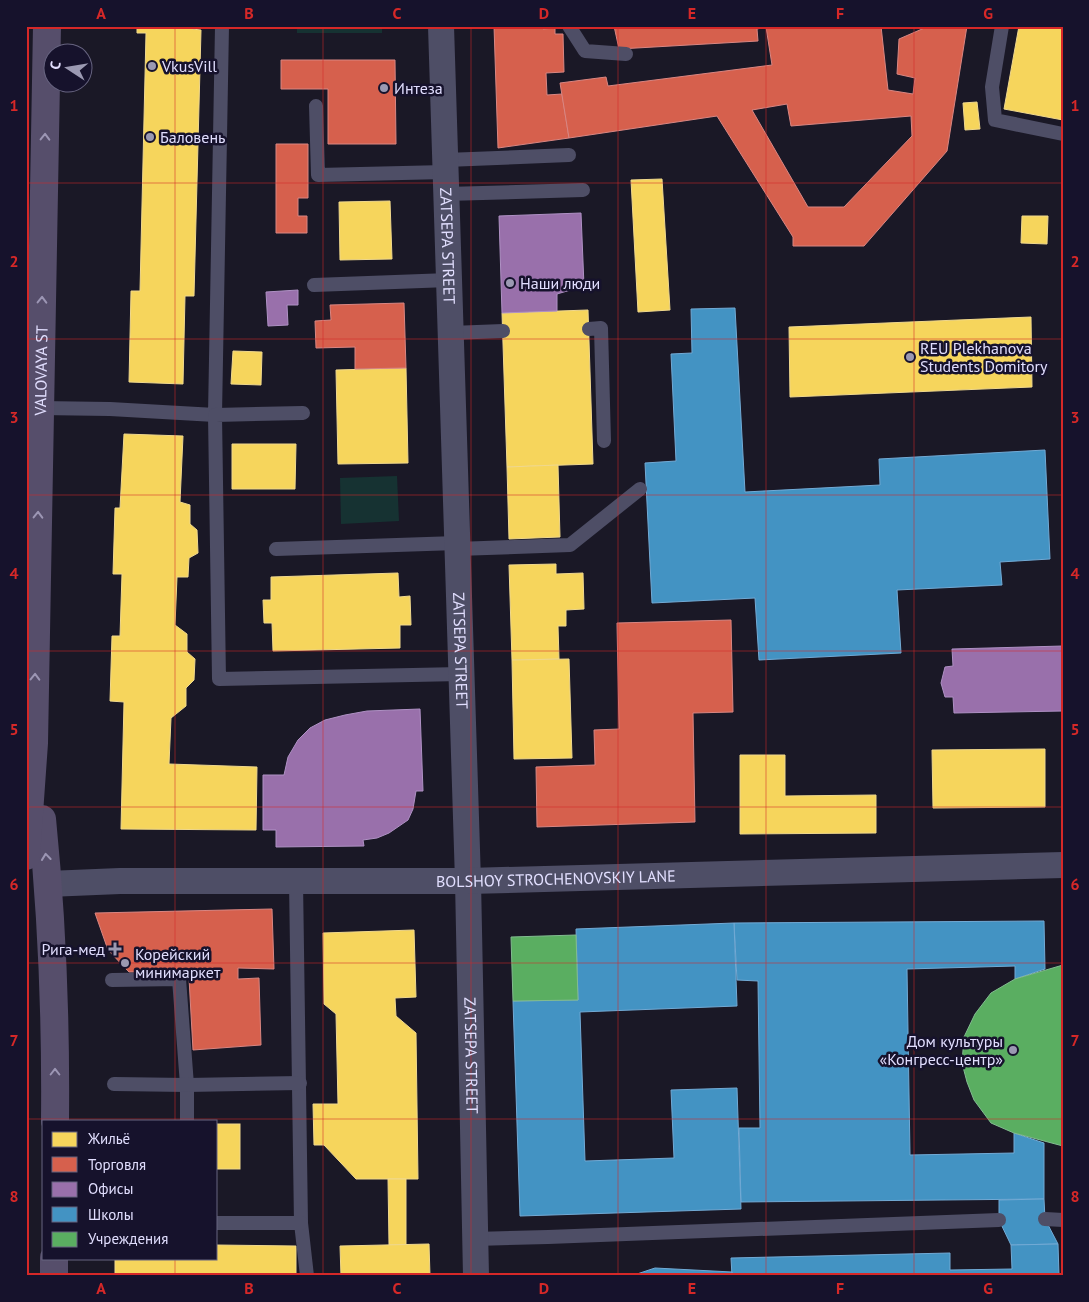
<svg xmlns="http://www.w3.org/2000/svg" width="1089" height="1302" viewBox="0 0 1089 1302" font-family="'PT Sans',sans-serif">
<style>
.green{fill:#163232}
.homes{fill:#f6d55c;stroke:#f0d88d}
.shops{fill:#d6604d;stroke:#d98682;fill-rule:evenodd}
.offices{fill:#9970ab;stroke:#af91c4}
.schools{fill:#4393c3;stroke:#72aad5}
.public{fill:#5aae61;stroke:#82bc90}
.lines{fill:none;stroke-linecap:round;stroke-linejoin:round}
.service{stroke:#4e4e66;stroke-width:14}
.minor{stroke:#4e4e66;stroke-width:26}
.primary{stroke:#564e6b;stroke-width:28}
.oneway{stroke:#9c96b4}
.grid{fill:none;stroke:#d62828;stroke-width:1;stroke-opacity:0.55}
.poi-dot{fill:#9b99b2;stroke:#16122c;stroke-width:2}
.labels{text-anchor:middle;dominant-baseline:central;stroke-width:5;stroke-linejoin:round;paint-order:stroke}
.poi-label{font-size:16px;fill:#e1defe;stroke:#16122c;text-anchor:start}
.street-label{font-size:16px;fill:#e1defe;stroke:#16122c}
.neatline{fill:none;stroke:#d62828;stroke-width:2}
.grid-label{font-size:16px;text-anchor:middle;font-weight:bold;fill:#d62828}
</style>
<rect width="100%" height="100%" fill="#1a1826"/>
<g class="green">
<rect x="297" y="26" width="85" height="7"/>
<path d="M397,476L399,521L341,524L340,478Z"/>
</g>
<g class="homes">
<path d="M137,26H192V29L201,30L194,296H185L183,384L129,382L131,291H140L146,33H137Z"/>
<path d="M1019,26H1063V120L1004,109Z"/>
<path d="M977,102L980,129L965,130L963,103Z"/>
<path d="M662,179L670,310L638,312L631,180Z"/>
<path d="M390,201L392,259L340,260L339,202Z"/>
<path d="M1022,216H1048L1047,244L1021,243Z"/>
<path d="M588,310L593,464L507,467L502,313Z"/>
<path d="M1031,317L1032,387L790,397L789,327Z"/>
<path d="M233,351L262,352L261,385L231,384Z"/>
<path d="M406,368L408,463L338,464L336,370Z"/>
<path d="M124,434L183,436L180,502L190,505V524L197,530L198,553L189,558L188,577H177L175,625L187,634V652L195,659L194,680L186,688V706L171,718L169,764L257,767L256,830L121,829L124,702L110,701L112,636H120L122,574H113L115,508H120Z"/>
<path d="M232,444H296L295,489H232Z"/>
<path d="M558,465L560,537L509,539L507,467Z"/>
<path d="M556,564V574L583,573L584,609L566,610V626H558L559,659L512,660L509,565Z"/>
<path d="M398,573L399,597L410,596L411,625H400V648L273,651L272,623H264L263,600H271V577Z"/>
<path d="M569,659L572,758L514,759L512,660Z"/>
<path d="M1045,749V807L933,808L932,750Z"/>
<path d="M740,755H785V796L876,795V833L740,834Z"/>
<path d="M414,930L416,997L395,998L396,1016L416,1033L418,1179H356L324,1145H314L313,1104H338L336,1014L324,1004L323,933Z"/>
<rect x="216" y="1124" width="24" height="45"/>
<path d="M388,1179H406V1245H389Z"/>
<path d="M429,1244L430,1276H341L340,1246Z"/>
<path d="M216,1245L296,1246V1276H115V1258H216Z"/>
</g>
<g class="shops">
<path d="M494,26H543V29L555,28V34H563L564,72L546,73L547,95L562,94L569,138L498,148Z"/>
<path d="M614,26H881L888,90L913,94L915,78L897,74L899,39L929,26H967L947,151L864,246H793V237L717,116L569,138L560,83L606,77L608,86L772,65L766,27L757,29L758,41L619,49ZM787,104L791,126L911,116L912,136L844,207H808L752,110Z"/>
<path d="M281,60H395L396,144H328V89H281Z"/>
<path d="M276,144H308V198H298V216H307V233H276Z"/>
<path d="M404,303L406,368L355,369V347L316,348L315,321L331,320L330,305Z"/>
<path d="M731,620L733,712L693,713L695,822L537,827L536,767L595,765L594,730L619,729L617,623Z"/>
<path d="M272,909L274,969L238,968V979L259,978L261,1045L193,1050L189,978L203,979L202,972H129L108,950L95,913Z"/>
</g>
<g class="offices">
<path d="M581,213L584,286L557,294V311L502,313L499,216Z"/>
<path d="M298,290V305H287L288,325L268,326L266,292Z"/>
<path d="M1063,646V711L954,713L953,697H945L941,683L945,667L953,666L952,649Z"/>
<path d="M420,709L423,791H416L413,809L408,820L389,833L377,838L363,840L364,846L276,847V830H263V775H284L288,757L298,740L310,728L325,720L345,715L367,711Z"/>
</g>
<g class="schools">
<path d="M735,308L745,492L880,485L879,459L1045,450L1050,559L1000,562L1002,585L897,590L901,653L759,660L755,598L652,603L645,463L676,461L671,354L692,353L691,309Z"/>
<path d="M1044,921L1045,969L1015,979V966L907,969L910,1155L1014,1153V1133L1044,1143V1199L741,1202L739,1128H760L758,981L737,980L734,923Z"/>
<path d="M734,923L737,1006L580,1012L585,1161L674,1158L671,1090L737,1088L741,1209L520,1216L513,1001L578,1000L576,929Z"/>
<path d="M1044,1199L1045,1219L1058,1244L1011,1245L999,1220V1200Z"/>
<path d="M1058,1244L1059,1276H732L731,1258L950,1253V1270L1012,1269L1011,1245Z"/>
<path d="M655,1268L732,1272V1276H631Z"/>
</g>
<g class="public">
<path d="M576,935L578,1000L513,1001L511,937Z"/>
<path d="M1063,965V1146L1014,1133L991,1123L974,1100L967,1082L962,1063L964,1037L975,1014L991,993L1015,979Z"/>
</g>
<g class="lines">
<g class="service">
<path d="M569,26L585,51L626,54"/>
<path d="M1002,26L992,87L995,120L1063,134"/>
<path d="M316,106L318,175L445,172"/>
<path d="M446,160L569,155"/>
<path d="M446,194L583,190"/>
<path d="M314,285L449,280"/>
<path d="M589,329L601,328L604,441"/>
<path d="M451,333L503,331"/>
<path d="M40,408L110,409L215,415L222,26"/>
<path d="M303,413L215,415L219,679L461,674"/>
<path d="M276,549L457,543"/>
<path d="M457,549L570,545L640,489"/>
<path d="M296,881L301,1223L307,1276"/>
<path d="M112,980L179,979L187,1085V1121"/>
<path d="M114,1084L187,1085L300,1083"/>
<path d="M1045,1219L1063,1220"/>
<path d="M216,1223H301"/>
<path d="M475,1239L548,1237L999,1220"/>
</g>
<g class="minor">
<path id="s1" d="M441,26L468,881L476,1276"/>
<path id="s2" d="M48,884L120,881H468L1063,865"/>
</g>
<g class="primary">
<path d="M42,819C52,919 56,1020 55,1121"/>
<path id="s3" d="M26,856L34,743L47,26"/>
<path d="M54,1276V1258"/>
</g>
</g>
<defs><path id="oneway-chevron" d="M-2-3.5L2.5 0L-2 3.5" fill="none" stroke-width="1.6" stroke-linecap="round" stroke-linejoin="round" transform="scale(1.25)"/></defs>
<g class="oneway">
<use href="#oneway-chevron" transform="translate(45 137) rotate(-89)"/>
<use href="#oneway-chevron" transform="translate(42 300) rotate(-89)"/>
<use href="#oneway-chevron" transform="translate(38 515) rotate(-89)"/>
<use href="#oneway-chevron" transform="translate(35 677) rotate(-89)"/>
<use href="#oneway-chevron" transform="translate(46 857) rotate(-96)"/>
<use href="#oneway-chevron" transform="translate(55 1072) rotate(-90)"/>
</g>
<path class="grid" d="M175,26V1121M323,26V1276M471,26V1276M618,26V1276M766,26V1276M914,26V1276M26,183H1063M26,339H1063M26,495H1063M26,651H1063M26,807H1063M26,963H1063M26,1119H1063M175,1258V1276"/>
<g class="poi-dot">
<circle cx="152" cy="66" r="5"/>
<circle cx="384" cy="88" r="5"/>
<circle cx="150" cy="137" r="5"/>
<circle cx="510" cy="283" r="5"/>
<circle cx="910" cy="357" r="5"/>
<path d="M112.5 941.5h5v5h5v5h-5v5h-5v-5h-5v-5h5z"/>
<circle cx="125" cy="963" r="5"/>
<circle cx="1013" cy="1050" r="5"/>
</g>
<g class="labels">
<g class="poi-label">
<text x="162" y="66">VkusVill</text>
<text x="394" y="88">Интеза</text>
<text x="160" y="137">Баловень</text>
<text x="520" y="283">Наши люди</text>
<text x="920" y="348">REU Plekhanova<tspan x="920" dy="18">Students Domitory</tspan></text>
<text x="105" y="949" text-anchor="end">Рига-мед</text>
<text x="135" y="954">Корейский<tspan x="135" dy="18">минимаркет</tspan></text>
<text x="1003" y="1041" text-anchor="end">Дом культуры<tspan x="1003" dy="18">«Конгресс-центр»</tspan></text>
</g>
<g class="street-label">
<text stroke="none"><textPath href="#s1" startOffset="220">ZATSEPA STREET</textPath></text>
<text stroke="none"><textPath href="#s3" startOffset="486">VALOVAYA ST</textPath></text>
<text stroke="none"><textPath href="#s1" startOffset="625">ZATSEPA STREET</textPath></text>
<text stroke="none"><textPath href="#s2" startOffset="508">BOLSHOY STROCHENOVSKIY LANE</textPath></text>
<text stroke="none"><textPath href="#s1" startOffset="1030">ZATSEPA STREET</textPath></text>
</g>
</g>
<rect width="1089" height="1302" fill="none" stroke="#16122c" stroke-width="55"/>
<rect x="42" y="1120" width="175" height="140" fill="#16122c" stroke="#676480"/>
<rect x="52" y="1132" width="25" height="15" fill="#f6d55c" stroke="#676480"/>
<text x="88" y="1144" font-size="15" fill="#e1defe">Жильё</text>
<rect x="52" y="1157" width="25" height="15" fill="#d6604d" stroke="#676480"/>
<text x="88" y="1170" font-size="15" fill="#e1defe">Торговля</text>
<rect x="52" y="1182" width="25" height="15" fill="#9970ab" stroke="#676480"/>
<text x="88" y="1194" font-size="15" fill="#e1defe">Офисы</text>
<rect x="52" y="1207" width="25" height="15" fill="#4393c3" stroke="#676480"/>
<text x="88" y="1220" font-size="15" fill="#e1defe">Школы</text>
<rect x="52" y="1232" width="25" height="15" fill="#5aae61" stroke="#676480"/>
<text x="88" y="1244" font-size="15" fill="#e1defe">Учреждения</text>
<g transform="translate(68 68) rotate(282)"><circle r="24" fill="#16122c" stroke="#676480"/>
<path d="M0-4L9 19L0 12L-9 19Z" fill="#9b99b2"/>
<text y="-8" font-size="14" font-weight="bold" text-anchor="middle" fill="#e1defe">С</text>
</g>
<rect x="28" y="28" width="1034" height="1246" class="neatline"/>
<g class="grid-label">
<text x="101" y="19">A</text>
<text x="249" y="19">B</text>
<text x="397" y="19">C</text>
<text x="544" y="19">D</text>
<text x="692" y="19">E</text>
<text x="840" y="19">F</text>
<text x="988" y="19">G</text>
<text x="14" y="111">1</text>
<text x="1075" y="111">1</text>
<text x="14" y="267">2</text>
<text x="1075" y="267">2</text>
<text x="14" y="423">3</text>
<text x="1075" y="423">3</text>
<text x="14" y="579">4</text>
<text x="1075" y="579">4</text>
<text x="14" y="735">5</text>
<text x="1075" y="735">5</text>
<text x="14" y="890">6</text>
<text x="1075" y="890">6</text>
<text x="14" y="1046">7</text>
<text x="1075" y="1046">7</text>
<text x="14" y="1202">8</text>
<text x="1075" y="1202">8</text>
<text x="101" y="1294">A</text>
<text x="249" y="1294">B</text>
<text x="397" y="1294">C</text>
<text x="544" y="1294">D</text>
<text x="692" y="1294">E</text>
<text x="840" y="1294">F</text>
<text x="988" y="1294">G</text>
</g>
</svg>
